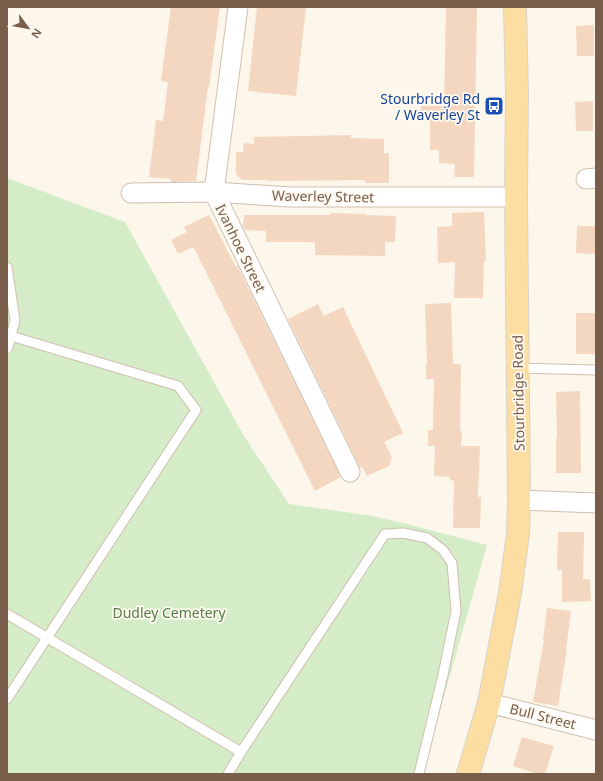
<svg xmlns="http://www.w3.org/2000/svg" width="603" height="781" viewBox="0 0 603 781" font-family="'Noto Sans',sans-serif">
<style>
.green{fill:#d4ecc7}
.building{fill:#f3d7c1}
.lines{fill:none;stroke-linecap:round;stroke-linejoin:round}
.lane-casing{stroke:#d0bfae;stroke-width:11}
.street-casing{stroke:#d0bfae;stroke-width:21}
.primary-casing{stroke:#d9d2cd;stroke-width:24}
.lane{stroke:#fff;stroke-width:9}
.street{stroke:#fff;stroke-width:19}
.primary{stroke:#fcdea2;stroke-width:22}
.labels{text-anchor:middle;dominant-baseline:central;stroke-width:3.5;stroke-linejoin:round;paint-order:stroke}
.transit-label{font-size:14px;fill:#164399;stroke:#fffaf1;text-anchor:end}
.street-label{font-size:14px;fill:#795e4c;stroke:#fffaf1}
.park-label{font-size:14px;fill:#537f43;stroke:#fffaf1}
</style>
<rect width="100%" height="100%" fill="#fdf6ea"/>
<path class="green" d="M7,178L125,222L244,436L289,504L373,516L415,526L487,545L422,774H7Z"/>
<g class="building">
<path d="M171,7H220L209,87H208L196,181L171,182V179L149,177L156,120L163,121L168,82L161,81Z"/>
<path d="M257,7H306L296,96L248,91Z"/>
<path d="M446,7H477L474,177H454L455,164L439,163V150H430V121H421V106H444Z"/>
<path d="M594,25V56H577L576,26Z"/>
<path d="M593,101V131H576L575,102Z"/>
<path d="M351,135V138L384,139V153H389V183H365V180L270,181L269,180H242L236,174V152H243L244,143L254,144V137Z"/>
<path d="M484,212L486,261H484L483,298H454L455,262L438,263L437,227L452,226V213Z"/>
<path d="M330,213L366,214V215L396,216L395,242H385V256L315,255V242H266V231L245,230L243,226L244,215H330Z"/>
<path d="M209,215L236,267L237,265L341,477L315,491L196,252L193,247L178,254L171,240L187,232L184,227Z"/>
<path d="M577,226H596V254L576,253Z"/>
<path d="M451,303L453,364H461L460,431H462L461,446H480L478,497H481L480,528H453L454,481L450,480V477L434,476L435,446H428V430H433L434,379H426V364H427L425,304Z"/>
<path d="M318,304L324,316L343,307L403,433L384,442L392,457L389,466L367,476L362,467L360,468L288,319Z"/>
<rect x="576" y="313" width="20" height="41"/>
<path d="M580,391L581,473H556V438H557L556,392Z"/>
<path d="M558,532H584L583,579H590L591,601L562,602V570H557Z"/>
<path d="M547,608L571,611L566,649H567L558,706L533,702L544,640H543Z"/>
<path d="M522,737L554,746L545,774H538L513,766Z"/>
</g>
<g class="lines">
<g class="lane-casing">
<g id="lane">
<path d="M7,267L15,320L9,344L7,349"/>
<path d="M517,368L596,370"/>
<path d="M7,614L241,752"/>
<path d="M7,699L196,410L178,386L11,336"/>
<path d="M228,774L241,752L385,534L403,533L427,538L443,550L452,563L456,611L443,675L419,774"/>
</g>
</g>
<g class="street-casing">
<g id="street">
<path d="M238,7L214,192L350,472"/>
<path d="M586,179L596,178"/>
<path d="M131,193L214,192L290,197H516"/>
<path d="M519,500L596,503"/>
<path d="M489,703L596,730"/>
</g>
</g>
<g class="primary-casing">
<path id="primary" d="M468,774L489,703L510,593L518,534L519,500L516,197L517,95L515,7"/>
</g>
<use href="#lane" class="lane"/>
<use href="#street" class="street"/>
<use href="#primary" class="primary"/>
</g>
<defs>
<g id="bus-square" transform="scale(1)"><rect x="-9" y="-9" width="18" height="18" rx="4" fill="#1a4fb4" stroke="#fffaf1"/><path d="M-5-6H5V4H4V6H2V4H-2V6H-4V4H-5ZM-3.5-4V0h7V-4ZM-3.5 1.2v1.5H-2V1.2ZM2 1.2v1.5H3.5V1.2Z" fill="#fff"/></g>
</defs>
<g fill-rule="evenodd">
<use href="#bus-square" x="494" y="106"/>
</g>
<g class="labels">
<g class="transit-label">
<text x="480" y="98">Stourbridge Rd<tspan x="480" dy="16">/ Waverley St</tspan></text>
</g>
<g class="street-label">
<text transform="translate(323 196) rotate(1)">Waverley Street</text>
<text transform="translate(241 248) rotate(64)">Ivanhoe Street</text>
<text transform="translate(518 393) rotate(-91)">Stourbridge Road</text>
<text transform="translate(543 716) rotate(14)">Bull Street</text>
</g>
<g class="park-label">
<text x="169" y="612">Dudley Cemetery</text>
</g>
</g>
<rect width="603" height="781" fill="none" stroke="#795e4c" stroke-width="16"/>
<g transform="translate(28 28) rotate(122)" stroke="#fffaf1" stroke-width="3" paint-order="stroke">
<path d="M0-3L7 15L0 10L-7 15Z" fill="#795e4c"/>
<text y="-6" font-size="11" font-weight="bold" text-anchor="middle" fill="#795e4c">N</text>
</g>
</svg>
